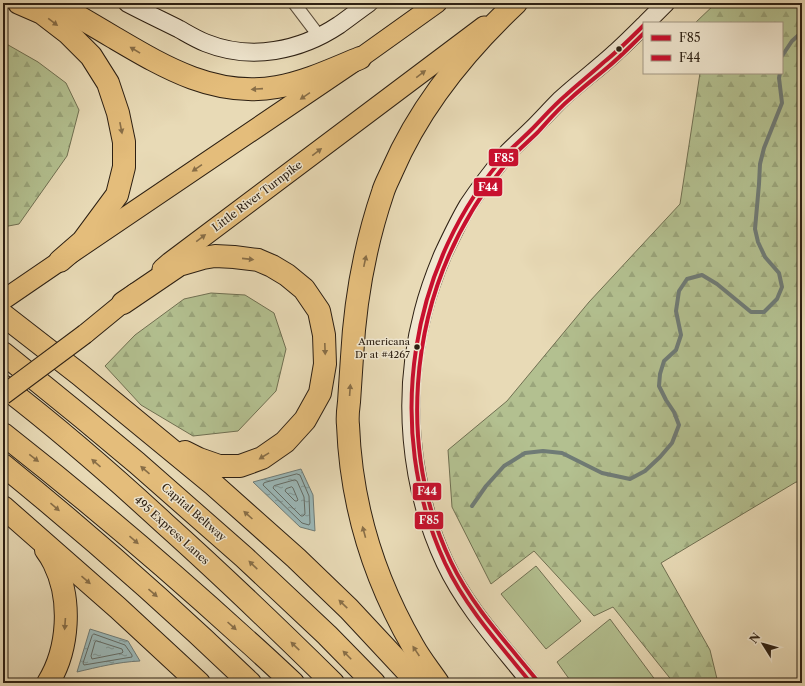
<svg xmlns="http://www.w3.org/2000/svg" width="805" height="686" viewBox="0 0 805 686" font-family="'Libre Caslon Text',serif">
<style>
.forest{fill:url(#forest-firs);stroke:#707052}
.park{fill:#b3c090;stroke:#707052}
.water{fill:url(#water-ripples);stroke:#6f7b76}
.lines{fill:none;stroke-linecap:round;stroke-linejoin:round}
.shore{stroke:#646c66;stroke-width:1}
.stream{stroke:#6f7b76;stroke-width:4}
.street-casing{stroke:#5c4e3c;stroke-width:14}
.secondary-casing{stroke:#2d2013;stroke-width:19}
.primary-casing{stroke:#2d2013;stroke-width:21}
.highway-casing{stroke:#2d2013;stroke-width:24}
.street{stroke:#f0e7d0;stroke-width:12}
.secondary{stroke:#f0e7d0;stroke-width:17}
.primary{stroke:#e4bd7b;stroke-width:19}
.highway{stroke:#e4bd7b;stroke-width:22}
.primary-bridge-casing{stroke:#2d2013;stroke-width:21;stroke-linecap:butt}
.primary-bridge{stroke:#e4bd7b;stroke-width:19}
.bus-1-casing{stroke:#f0e7d0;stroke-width:7}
.bus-2-casing{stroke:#f0e7d0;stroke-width:7}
.bus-1{stroke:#c8102e;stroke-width:4}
.bus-2{stroke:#c8102e;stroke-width:4}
.oneway{fill:#886e47}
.bus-dot{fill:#2d2013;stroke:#f0e7d0;stroke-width:1.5}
.labels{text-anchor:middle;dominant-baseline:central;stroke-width:3;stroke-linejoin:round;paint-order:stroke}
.bus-label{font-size:10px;fill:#2d2013;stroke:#f0e7d0;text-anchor:end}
.street-label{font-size:11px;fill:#2d2013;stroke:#f0e7d0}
.line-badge{stroke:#f0e7d0;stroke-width:1.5}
.badge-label{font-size:11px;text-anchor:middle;font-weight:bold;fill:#fff}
</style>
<defs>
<pattern id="forest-firs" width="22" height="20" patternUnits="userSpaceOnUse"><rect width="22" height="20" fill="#b3c090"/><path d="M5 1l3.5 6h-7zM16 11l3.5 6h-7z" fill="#9aa57b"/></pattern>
<pattern id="water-ripples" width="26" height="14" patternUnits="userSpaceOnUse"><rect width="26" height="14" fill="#9bb8b8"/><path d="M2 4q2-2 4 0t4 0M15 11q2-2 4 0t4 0" fill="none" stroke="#7f9594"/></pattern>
</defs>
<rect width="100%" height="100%" fill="#e8dab6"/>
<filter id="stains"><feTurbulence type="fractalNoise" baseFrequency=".005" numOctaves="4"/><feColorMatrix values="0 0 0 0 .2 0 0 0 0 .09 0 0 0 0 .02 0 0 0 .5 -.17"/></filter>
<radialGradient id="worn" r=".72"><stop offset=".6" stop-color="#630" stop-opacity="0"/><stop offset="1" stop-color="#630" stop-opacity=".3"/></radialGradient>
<g class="forest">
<path d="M716,3H802V483L796,482L661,563L710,650L718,683H672L673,682L613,607L594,616L534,551L491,584L452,507L448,450L507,401L589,302L680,204L700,73H782V23H695Z"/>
<path d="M3,42L38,62L66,83L79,110L67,156L19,224L3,227Z"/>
<path d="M211,293L245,295L274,313L286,349L276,391L238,431L193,436L141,405L105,366L135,335L184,299Z"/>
</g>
<g class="park">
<path d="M536,566L581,621L546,649L501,594Z"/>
<path d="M610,619L656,681L653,683H572L557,662Z"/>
</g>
<g class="water">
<path d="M301,469L313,495L315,531L300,527L253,482Z"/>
<path d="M90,629L128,641L140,661C118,662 98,667 77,672Z"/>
</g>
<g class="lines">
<g class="shore">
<path d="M297,474L300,475L309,496L310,523L309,525L302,523L263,485L264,483Z"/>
<path d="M295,480L297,481L304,497L305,514L303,516H301L273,488L274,486Z"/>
<path d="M292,487L293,488L298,500L297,501H295L285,491L286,489Z"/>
<path d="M94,634L125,645L132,655V657L84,665L83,663L92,636Z"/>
<path d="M97,641L122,649L123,652L122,653L92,659L91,656L95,642Z"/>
</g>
<g class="stream">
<path d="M782,56L792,41L802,32"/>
<path d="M472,506L486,486L504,466L525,453L543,451L562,453L602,473L630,479L645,471L660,457L672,443L679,425L674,412L666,400L659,386L660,374L664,361L676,350L681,335L676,311L679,291L687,279L702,275L717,284L751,312H764L777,299L782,287L779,273L765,257L758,242L755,229L759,184L760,164L764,148L782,103L779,78L780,73"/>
</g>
<g class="street-casing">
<path id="street" d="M294,3L319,36"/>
</g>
<g class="secondary-casing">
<g id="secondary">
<path d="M127,3C144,12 161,20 179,29C188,34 196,39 206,43C251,61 300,51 339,25C349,18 359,10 369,3"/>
<path d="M646,23L666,3"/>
<path d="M531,683C501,645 466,608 445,563C409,486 401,395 423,312C428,292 435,273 443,254C451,237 459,220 468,205C480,187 494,169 508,152C516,144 525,136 533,128C542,119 551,109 560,100C578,83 598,69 616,52C626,43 635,34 644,25"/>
</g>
</g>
<g class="primary-casing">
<g id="primary">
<path d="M162,269L170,262L484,26"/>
<path d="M3,300L60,261L360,58L437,3"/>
<path d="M85,334L135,293"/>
</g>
</g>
<g class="highway-casing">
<g id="highway">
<path d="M19,3L42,13L68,33L91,56L108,83L118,113L124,142V167L117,195L83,241L60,261"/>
<path d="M55,3C74,14 93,25 113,37C164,67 215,98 277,87C306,82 333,69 360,58"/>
<path d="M123,303L179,265L203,258L215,256L234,257L258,260L272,266L287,275L304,289L319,311L324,335L325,364L320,393L305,420L285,442L262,458L240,466H219L199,459L185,452"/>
<path d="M3,315L79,374L214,485L296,558L349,609L418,683"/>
<path d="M3,353L83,418L137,463L244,557L327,635L374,683"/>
<path d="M3,386C59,429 113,476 165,524C222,575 278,629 333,683"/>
<path d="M3,434C86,499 166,567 244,638C261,653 277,668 293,683"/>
<path d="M3,465C88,534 171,607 250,683"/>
<path d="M3,507L118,608L199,683"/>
<path d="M46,550C49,554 52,559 54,563C72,599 69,649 48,683"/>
<path d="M438,683C430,671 420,659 413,646C373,577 351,504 348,425C347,417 348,410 349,402C350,387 351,372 352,357C355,301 365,245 383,192C385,185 389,178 392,171C420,106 465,51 516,3"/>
</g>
</g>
<use href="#street" class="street"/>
<use href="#secondary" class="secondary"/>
<use href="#primary" class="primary"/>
<use href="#highway" class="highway"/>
<g class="primary-bridge-casing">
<path id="primary-bridge" d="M3,395L85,334"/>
</g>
<use href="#primary-bridge" class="primary-bridge"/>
<g class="bus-1-casing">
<path id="bus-1" d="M531,683C500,645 466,608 445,563C383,429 409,262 508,152C515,145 523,138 530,131C542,119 553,106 566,95C578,84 592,73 604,62C618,51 631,38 644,25"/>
</g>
<g class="bus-2-casing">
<path id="bus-2" d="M536,679C506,642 472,606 451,562C398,451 409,315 472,211C483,192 497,175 510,159C519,149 529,141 538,132C548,121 558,109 570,99C582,88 595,78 608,67C620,57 632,45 644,33"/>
</g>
<use href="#bus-1" class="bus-1"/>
<use href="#bus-2" class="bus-2"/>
</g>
<defs><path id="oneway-solid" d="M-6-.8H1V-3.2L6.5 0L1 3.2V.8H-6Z"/></defs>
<g class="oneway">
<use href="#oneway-solid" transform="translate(53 22) rotate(37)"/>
<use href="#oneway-solid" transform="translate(135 50) rotate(-149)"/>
<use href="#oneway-solid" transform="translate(421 74) rotate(-37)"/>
<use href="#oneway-solid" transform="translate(257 89) rotate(176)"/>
<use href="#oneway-solid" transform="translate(305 96) rotate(146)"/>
<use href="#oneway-solid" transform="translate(121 128) rotate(79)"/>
<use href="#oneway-solid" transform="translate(317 152) rotate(-37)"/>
<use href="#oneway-solid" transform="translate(197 168) rotate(146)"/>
<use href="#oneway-solid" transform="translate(201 238) rotate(-37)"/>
<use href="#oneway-solid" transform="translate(248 259) rotate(6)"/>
<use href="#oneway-solid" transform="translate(365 261) rotate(-78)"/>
<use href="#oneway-solid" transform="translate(325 349) rotate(88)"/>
<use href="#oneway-solid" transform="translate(350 390) rotate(-86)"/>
<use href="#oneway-solid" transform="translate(264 456) rotate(148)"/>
<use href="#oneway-solid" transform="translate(34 458) rotate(38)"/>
<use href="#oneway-solid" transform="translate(96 463) rotate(-139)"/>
<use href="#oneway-solid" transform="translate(145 470) rotate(-139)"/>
<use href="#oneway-solid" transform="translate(55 507) rotate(41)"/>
<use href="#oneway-solid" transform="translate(248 515) rotate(-138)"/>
<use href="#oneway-solid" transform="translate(364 532) rotate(-105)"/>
<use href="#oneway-solid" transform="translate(134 540) rotate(41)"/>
<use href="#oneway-solid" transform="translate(253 565) rotate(-136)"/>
<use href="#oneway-solid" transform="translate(86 580) rotate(41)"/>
<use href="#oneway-solid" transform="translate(153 593) rotate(41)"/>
<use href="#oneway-solid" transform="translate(343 604) rotate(-136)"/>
<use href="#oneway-solid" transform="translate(65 624) rotate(94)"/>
<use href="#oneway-solid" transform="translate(232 626) rotate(42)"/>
<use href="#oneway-solid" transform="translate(295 646) rotate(-136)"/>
<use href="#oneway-solid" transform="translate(416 651) rotate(-124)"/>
<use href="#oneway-solid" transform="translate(347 655) rotate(-135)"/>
</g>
<g class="bus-dot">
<circle cx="619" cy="49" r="3.5"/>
<circle cx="417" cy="347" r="3.5"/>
</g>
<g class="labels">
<g class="bus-label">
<text x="410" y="341">Americana<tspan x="410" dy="13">Dr at #4267</tspan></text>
</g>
<g class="street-label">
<text transform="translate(257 196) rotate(-37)">Little River Turnpike</text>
<text transform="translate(194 512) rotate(41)">Capital Beltway</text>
<text transform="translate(172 530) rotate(42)">495 Express Lanes</text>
</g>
</g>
<g class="line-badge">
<rect x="488" y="148" width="31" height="19" rx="4" fill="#c8102e"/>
<rect x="473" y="177" width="30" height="20" rx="4" fill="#c8102e"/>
<rect x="412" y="482" width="30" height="19" rx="4" fill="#c8102e"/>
<rect x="414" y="511" width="30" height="19" rx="4" fill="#c8102e"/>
</g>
<g class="badge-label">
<text x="504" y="162">F85</text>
<text x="488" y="191">F44</text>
<text x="427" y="495">F44</text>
<text x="429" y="524">F85</text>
</g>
<rect width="805" height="686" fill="none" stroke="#e8dab6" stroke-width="16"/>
<rect x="4" y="4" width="797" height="678" fill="none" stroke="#2d2013" stroke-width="2"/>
<rect x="8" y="8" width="789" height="670" fill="none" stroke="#2d2013"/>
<rect x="643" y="22" width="140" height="52" fill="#f0e7d0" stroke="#a29784"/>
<rect x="651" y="35" width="20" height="6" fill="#c8102e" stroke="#a29784"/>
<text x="679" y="42" font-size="12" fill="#2d2013">F85</text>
<rect x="651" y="55" width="20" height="6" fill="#c8102e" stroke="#a29784"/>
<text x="679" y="62" font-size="12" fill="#2d2013">F44</text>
<g transform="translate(763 644) rotate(307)" stroke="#f0e7d0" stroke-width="3" paint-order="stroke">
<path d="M0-3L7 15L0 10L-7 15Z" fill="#2d2013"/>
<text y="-6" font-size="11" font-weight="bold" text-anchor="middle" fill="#2d2013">N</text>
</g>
<rect width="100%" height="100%" filter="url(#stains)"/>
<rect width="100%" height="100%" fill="url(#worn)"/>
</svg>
